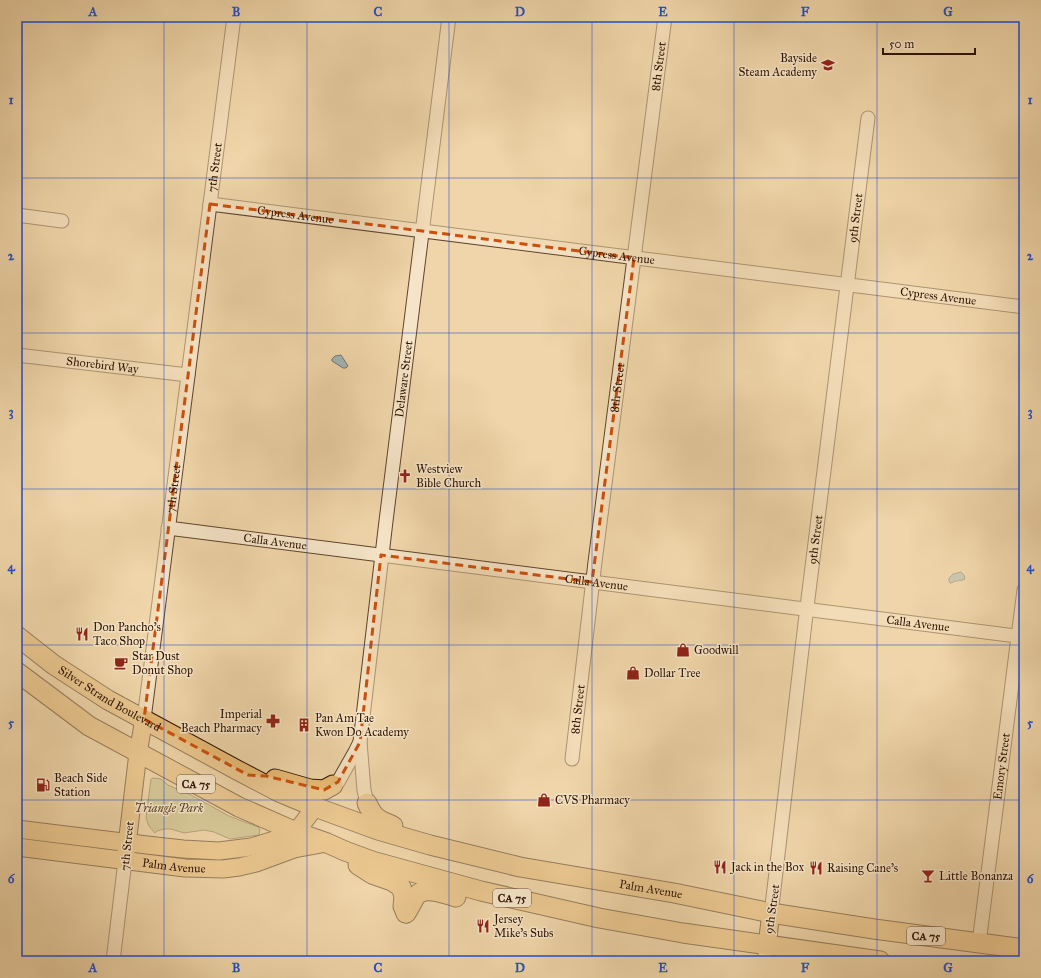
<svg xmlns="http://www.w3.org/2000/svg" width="1041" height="978" viewBox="0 0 1041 978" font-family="'IM FELL Great Primer',serif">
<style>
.green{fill:#bcbc86;stroke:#766844}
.water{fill:#a0b5b5;stroke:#73756e}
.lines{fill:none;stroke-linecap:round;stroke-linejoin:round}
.minor-casing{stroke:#5f442c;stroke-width:15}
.major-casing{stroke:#2f1403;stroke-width:19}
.highway-casing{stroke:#2f1403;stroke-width:21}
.minor{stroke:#f5e4c7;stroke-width:13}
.major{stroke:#e8ba74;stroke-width:17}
.highway{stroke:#e8ba74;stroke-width:19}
.marked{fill:none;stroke:#cc4f0b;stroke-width:3;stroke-dasharray:8 5;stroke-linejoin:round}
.grid{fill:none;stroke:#1d4ed8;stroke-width:1;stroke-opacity:0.55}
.labels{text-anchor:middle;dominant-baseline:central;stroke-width:3;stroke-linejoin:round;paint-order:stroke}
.shield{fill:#f5e4c7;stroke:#6a523e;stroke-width:1}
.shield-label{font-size:11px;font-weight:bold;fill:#2f1403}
.poi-label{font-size:12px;fill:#2f1403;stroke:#f5e4c7;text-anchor:start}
.street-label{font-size:12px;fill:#2f1403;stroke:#f5e4c7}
.park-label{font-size:12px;font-style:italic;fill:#59462a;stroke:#f5e4c7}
.neatline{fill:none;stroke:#1d4ed8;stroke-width:1.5}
.grid-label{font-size:13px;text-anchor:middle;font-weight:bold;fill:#1d4ed8}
</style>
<rect width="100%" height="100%" fill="#efd5a9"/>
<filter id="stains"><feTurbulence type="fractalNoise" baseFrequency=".005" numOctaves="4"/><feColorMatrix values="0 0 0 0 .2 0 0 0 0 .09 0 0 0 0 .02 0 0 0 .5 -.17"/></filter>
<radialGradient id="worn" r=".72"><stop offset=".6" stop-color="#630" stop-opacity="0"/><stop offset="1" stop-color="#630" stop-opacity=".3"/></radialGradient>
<path class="green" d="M154,778L161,779L168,785L191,795L229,816L258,827L260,829L259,835L230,839L214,832L204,830L184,833L171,829H164L157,831L155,833L149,826L146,818L151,779Z"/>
<g class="water">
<path d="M341,355L348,366L346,368H343L332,361V359L335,356Z"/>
<path d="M961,572L964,575L965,579C962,581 960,580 956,581C954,581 953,583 950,583L949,581V578L953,574Z"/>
</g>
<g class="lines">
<g class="minor-casing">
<g id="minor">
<path id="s1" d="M210,204L1024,307"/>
<path d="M17,215L62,221"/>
<path id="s2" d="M17,355L188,375"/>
<path id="s3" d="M168,528L1024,637"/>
<path id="s4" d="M144,719L234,17"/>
<path id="s5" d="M572,759L595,562L665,17"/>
<path d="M333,785L338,782L355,752L360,742"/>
<path id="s6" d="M367,803L364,790L360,742L386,521L449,17"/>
<path id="s7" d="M771,913L774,889L805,623L868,118"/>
<path id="s8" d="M979,943L1024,590"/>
<path d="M113,961L125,861"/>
<path d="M764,961L767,945"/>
</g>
</g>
<g class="major-casing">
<g id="major">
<path d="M17,829L147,845L183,849L219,851L251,847L284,837L296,832L315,807"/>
<path id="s9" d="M17,847L185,868L223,869L239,867L256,863L294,849L327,843"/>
<path d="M126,853L138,753L144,719"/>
<path d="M767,945L771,913"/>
</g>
</g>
<g class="highway-casing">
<g id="highway">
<path id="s10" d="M17,636L54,665L108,700L237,770L279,792L315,807L378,830L430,845L520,867L674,893L771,913L874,929L1024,949"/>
<path d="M17,672L89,726L239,807L296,832L327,843L345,851L372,861L481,891L599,918L683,933L880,961"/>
<path d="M275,779L310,789L324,790L333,785"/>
<path d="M367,803C374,819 378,819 393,826"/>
<path d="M358,865L372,874L392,881L401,887L404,896L403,906L406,913"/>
<path d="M406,913C410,908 414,897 418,894C428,886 445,894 456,897"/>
</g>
</g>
<use href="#minor" class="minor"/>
<use href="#major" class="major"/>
<use href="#highway" class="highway"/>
</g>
<path d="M0 0H1041V978H0ZM210,204L634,258L592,582L381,555L360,742L338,782L324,790L266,776L248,775L144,719Z" fill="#efd5a9" fill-opacity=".55" fill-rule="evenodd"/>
<path class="marked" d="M210,204L634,258L592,582L381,555L360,742L338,782L324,790L266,776L248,775L144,719Z"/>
<path class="grid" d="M164,17V961M307,17V961M449,17V961M592,17V961M734,17V961M877,17V961M17,178H1024M17,333H1024M17,489H1024M17,645H1024M17,800H1024"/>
<defs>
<g id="school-bare" transform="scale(1.08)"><path d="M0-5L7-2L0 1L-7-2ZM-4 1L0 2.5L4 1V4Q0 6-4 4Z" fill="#8f2418" stroke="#f5e4c7" stroke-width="2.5" paint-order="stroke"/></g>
<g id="church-bare" transform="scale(1.08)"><path d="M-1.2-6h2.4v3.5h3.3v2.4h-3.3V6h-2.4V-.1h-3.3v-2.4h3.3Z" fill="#8f2418" stroke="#f5e4c7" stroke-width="2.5" paint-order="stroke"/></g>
<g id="restaurant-bare" transform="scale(1.08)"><path d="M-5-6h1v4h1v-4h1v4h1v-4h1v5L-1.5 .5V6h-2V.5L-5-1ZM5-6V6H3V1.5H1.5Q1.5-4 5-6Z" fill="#8f2418" stroke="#f5e4c7" stroke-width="2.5" paint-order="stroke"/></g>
<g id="shop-bare" transform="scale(1.08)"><path d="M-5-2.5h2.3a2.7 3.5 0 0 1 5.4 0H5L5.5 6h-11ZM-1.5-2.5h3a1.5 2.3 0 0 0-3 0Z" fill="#8f2418" stroke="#f5e4c7" stroke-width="2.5" paint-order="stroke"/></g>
<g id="cafe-bare" transform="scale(1.08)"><path d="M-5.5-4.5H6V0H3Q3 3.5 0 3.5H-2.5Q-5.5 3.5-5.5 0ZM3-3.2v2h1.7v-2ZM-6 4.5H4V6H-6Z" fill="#8f2418" stroke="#f5e4c7" stroke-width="2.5" paint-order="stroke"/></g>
<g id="pharmacy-bare" transform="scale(1.08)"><path d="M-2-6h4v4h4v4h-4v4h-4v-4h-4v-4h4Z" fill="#8f2418" stroke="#f5e4c7" stroke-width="2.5" paint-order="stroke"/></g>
<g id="building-bare" transform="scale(1.08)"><path d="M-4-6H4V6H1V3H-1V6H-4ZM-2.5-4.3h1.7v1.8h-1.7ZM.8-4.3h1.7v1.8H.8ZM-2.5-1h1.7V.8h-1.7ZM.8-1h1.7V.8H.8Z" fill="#8f2418" stroke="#f5e4c7" stroke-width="2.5" paint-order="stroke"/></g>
<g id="fuel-bare" transform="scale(1.08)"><path d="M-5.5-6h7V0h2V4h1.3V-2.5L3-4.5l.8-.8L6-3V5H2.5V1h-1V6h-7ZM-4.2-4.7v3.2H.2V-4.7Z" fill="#8f2418" stroke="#f5e4c7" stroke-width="2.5" paint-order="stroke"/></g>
<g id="bar-bare" transform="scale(1.08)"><path d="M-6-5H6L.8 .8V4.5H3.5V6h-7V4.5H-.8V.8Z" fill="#8f2418" stroke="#f5e4c7" stroke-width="2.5" paint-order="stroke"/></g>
</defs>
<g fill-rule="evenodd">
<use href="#school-bare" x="828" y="65"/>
<use href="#church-bare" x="405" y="476"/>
<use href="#restaurant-bare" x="82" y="634"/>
<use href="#shop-bare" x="683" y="650"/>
<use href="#cafe-bare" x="121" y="663"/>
<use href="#shop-bare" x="633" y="673"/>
<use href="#pharmacy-bare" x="273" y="721"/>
<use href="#building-bare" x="304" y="725"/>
<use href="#fuel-bare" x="43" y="785"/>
<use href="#shop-bare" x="544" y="800"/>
<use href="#restaurant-bare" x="720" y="867"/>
<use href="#restaurant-bare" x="816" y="868"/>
<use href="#bar-bare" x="928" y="876"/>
<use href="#restaurant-bare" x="483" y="926"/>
</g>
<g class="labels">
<g class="shield">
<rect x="177" y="775" width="38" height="18" rx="3"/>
<rect x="493" y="889" width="38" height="18" rx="3"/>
<rect x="907" y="927" width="38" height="18" rx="3"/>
</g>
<g class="shield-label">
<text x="196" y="784">CA 75</text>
<text x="512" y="898">CA 75</text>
<text x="926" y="936">CA 75</text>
</g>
<g class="poi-label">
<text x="817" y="58" text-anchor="end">Bayside<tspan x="817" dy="14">Steam Academy</tspan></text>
<text x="416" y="469">Westview<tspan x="416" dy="14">Bible Church</tspan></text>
<text x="93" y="627">Don Pancho's<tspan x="93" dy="14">Taco Shop</tspan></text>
<text x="694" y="650">Goodwill</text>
<text x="132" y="656">Star Dust<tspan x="132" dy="14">Donut Shop</tspan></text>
<text x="644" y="673">Dollar Tree</text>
<text x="262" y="714" text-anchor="end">Imperial<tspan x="262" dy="14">Beach Pharmacy</tspan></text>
<text x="315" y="718">Pan Am Tae<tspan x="315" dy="14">Kwon Do Academy</tspan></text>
<text x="54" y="778">Beach Side<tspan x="54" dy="14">Station</tspan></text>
<text x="555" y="800">CVS Pharmacy</text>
<text x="731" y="867">Jack in the Box</text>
<text x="827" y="868">Raising Cane's</text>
<text x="939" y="876">Little Bonanza</text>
<text x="494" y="919">Jersey<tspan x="494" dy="14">Mike's Subs</tspan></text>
</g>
<g class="street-label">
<text stroke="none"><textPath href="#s5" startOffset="698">8th Street</textPath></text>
<text stroke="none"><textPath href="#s4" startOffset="556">7th Street</textPath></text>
<text stroke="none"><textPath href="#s1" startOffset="86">Cypress Avenue</textPath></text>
<text stroke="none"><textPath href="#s7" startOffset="700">9th Street</textPath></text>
<text stroke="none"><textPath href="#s1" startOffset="410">Cypress Avenue</textPath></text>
<text stroke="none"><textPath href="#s1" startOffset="734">Cypress Avenue</textPath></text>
<text stroke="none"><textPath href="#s2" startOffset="86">Shorebird Way</textPath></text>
<text stroke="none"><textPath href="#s6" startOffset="427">Delaware Street</textPath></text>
<text stroke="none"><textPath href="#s5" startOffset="374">8th Street</textPath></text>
<text stroke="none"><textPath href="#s4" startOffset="232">7th Street</textPath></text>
<text stroke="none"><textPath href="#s7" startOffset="376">9th Street</textPath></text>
<text stroke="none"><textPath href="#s3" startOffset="108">Calla Avenue</textPath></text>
<text stroke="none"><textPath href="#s3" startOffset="432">Calla Avenue</textPath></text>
<text stroke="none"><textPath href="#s3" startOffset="756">Calla Avenue</textPath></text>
<text stroke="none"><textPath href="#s10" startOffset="112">Silver Strand Boulevard</textPath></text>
<text stroke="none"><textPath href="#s5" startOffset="50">8th Street</textPath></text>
<text stroke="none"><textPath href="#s8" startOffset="178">Emory Street</textPath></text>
<text transform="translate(127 846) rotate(-84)">7th Street</text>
<text stroke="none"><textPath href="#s9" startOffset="158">Palm Avenue</textPath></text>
<text stroke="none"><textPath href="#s10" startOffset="691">Palm Avenue</textPath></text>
<text transform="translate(772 909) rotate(-82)">9th Street</text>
</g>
<g class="park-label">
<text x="169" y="808">Triangle Park</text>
</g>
</g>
<rect width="1041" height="978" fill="none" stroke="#efd5a9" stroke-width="44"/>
<path d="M883 48v6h92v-6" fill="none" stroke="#2f1403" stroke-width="2"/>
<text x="889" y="48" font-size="12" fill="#2f1403" stroke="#f5e4c7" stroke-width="3" paint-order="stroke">50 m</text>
<rect x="22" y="22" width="997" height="934" class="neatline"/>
<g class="grid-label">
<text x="93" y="16">A</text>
<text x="236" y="16">B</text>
<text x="378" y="16">C</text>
<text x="520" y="16">D</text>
<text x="663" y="16">E</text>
<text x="805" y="16">F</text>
<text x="948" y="16">G</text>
<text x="11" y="104">1</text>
<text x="1030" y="104">1</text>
<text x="11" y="260">2</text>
<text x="1030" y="260">2</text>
<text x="11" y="416">3</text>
<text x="1030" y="416">3</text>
<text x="11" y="571">4</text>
<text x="1030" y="571">4</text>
<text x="11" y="727">5</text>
<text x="1030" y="727">5</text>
<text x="11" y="883">6</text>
<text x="1030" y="883">6</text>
<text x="93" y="972">A</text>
<text x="236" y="972">B</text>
<text x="378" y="972">C</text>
<text x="520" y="972">D</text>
<text x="663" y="972">E</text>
<text x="805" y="972">F</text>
<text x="948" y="972">G</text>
</g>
<rect width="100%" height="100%" filter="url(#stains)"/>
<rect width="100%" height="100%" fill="url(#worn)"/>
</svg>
